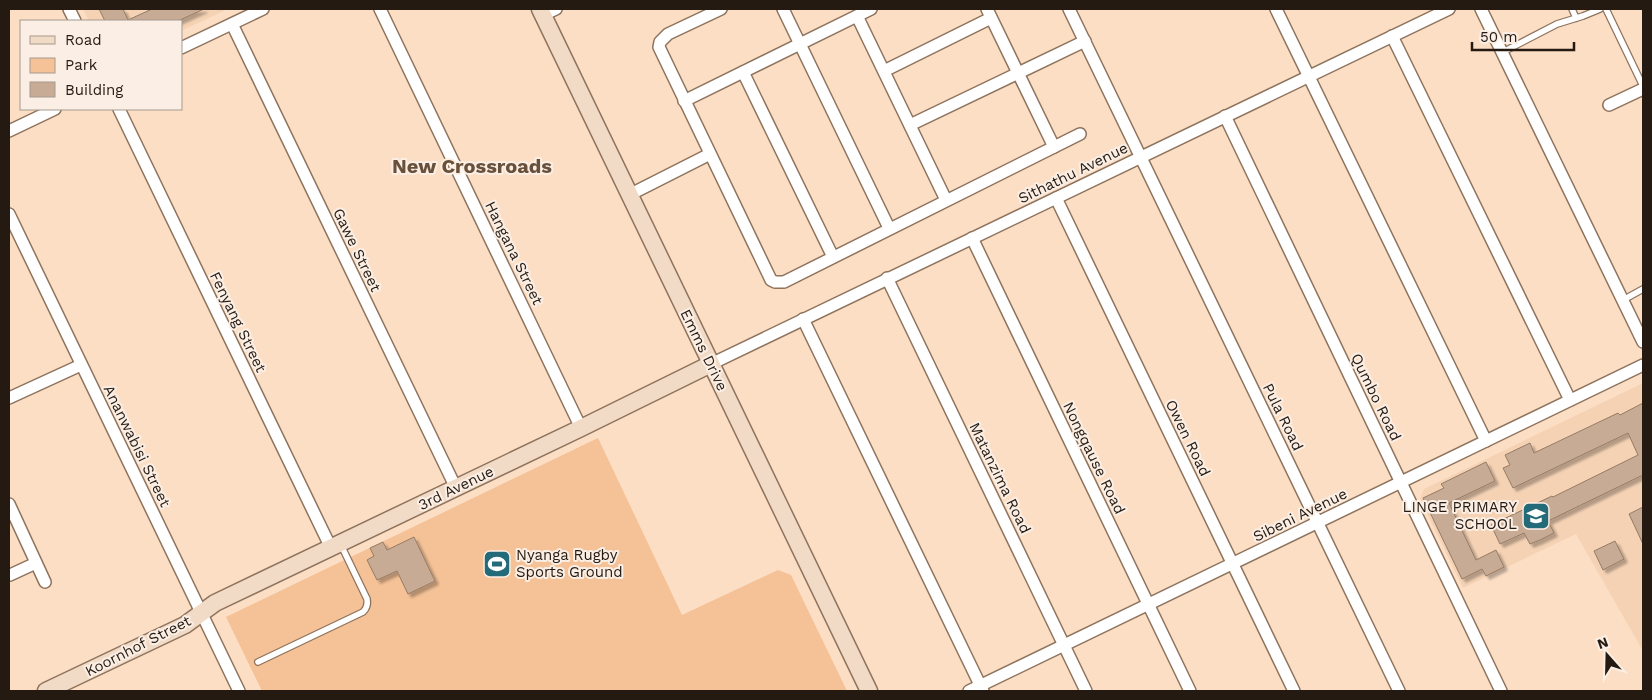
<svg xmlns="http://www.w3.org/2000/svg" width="1652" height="700" viewBox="0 0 1652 700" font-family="'Work Sans',sans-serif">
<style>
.built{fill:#f5d2b4}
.green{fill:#f5c196}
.building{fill:#c8ab94;stroke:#957b64;filter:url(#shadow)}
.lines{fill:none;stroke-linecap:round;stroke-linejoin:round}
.lane-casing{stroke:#8e735d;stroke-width:8}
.street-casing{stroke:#8e735d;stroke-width:14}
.secondary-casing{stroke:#8e735d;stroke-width:19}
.lane{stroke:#fff;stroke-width:5.5}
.street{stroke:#fff;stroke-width:11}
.secondary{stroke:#f2dbc6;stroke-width:16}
.labels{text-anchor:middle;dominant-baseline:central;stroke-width:4;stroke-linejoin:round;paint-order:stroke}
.street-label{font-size:15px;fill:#241a11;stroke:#fbefe5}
.poi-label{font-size:15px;fill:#241a11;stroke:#fbefe5;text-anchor:end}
.district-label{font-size:20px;font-weight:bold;fill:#69503b;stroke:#fbefe5}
</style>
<defs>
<filter id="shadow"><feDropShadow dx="3.5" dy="3.5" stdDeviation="1" flood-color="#0004"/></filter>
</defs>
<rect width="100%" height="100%" fill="#fcdec5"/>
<g class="built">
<path d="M83,9H228L181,31V21H89Z"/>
<path d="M1641,384H1643V651L1576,534L1463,588L1420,499L1424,489Z"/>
</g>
<path class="green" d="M598,438L682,615L778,570L791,575L847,691H262L226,617Z"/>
<g class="building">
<path d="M99,9H123L128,20L152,9H204L178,21H105Z"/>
<path d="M1643,403V475L1548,521L1554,533L1540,540L1530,544L1524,533L1500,544L1491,525L1552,496L1553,497L1638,455L1628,433L1513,488L1503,468L1510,465L1505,455L1530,443L1534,453L1618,413L1620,415Z"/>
<path d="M1486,462L1495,481L1449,503L1476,560L1496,550L1504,567L1486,576L1482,569L1462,579L1423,498L1444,488L1441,484Z"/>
<path d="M1643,507V544L1629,514Z"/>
<path d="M414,537L435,581L408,594L397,571L377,580L367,560L374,556L370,548L383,542L387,550Z"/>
<path d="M1615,541L1624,559L1603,570L1594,551Z"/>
</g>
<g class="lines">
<g class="lane-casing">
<g id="lane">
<path d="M1572,9L1576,18"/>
<path d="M1606,9L1643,86"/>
<path d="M1503,52L1557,24L1583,16L1600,9"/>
<path d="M1623,300L1643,289"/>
<path d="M258,662L363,612C367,608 368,604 367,599L341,545"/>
</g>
</g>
<g class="street-casing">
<g id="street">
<path d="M69,9L75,21"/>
<path d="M380,9L581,428"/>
<path d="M721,9L668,34L660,42L659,47L771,280L775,282H784L1080,134"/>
<path d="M783,9L889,228"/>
<path d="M987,9L1054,147"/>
<path d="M1069,9L1399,691"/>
<path d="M1276,9L1486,441"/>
<path d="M1481,9L1643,342"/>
<path d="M543,15L556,9"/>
<path d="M857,16L946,200"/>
<path d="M232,24L456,488"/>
<path d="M1392,36L1570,400"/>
<path d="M181,48L263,9"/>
<path d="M884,71L991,18"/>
<path d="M743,72L833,257"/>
<path d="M684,101L871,9"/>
<path d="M1609,105L1643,89"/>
<path d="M119,109L331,548"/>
<path d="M1225,116L1501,691"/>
<path d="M910,125L1085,41"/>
<path d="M9,131L55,109"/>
<path d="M629,195L710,154"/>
<path d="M1056,198L1294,691"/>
<path d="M9,214L239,691"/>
<path d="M972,238L1190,691"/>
<path d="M887,278L1086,691"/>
<path d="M803,319L983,691"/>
<path d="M711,364L1449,9"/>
<path d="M9,398L81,365"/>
<path d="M9,504L45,582"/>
<path d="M10,575L36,563"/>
<path d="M969,691L1643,365"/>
</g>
</g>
<g class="secondary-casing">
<g id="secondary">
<path d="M540,9L869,691"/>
<path d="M46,691L185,625L215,603L581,428L711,364"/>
</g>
</g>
<use href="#lane" class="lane"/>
<use href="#street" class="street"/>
<use href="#secondary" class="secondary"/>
</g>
<defs>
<g id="school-square" transform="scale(1.4375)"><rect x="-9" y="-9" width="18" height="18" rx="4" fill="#236b78" stroke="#fbefe5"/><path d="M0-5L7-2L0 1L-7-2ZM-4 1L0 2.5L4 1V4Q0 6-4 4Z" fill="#fff"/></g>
<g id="stadium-square" transform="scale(1.4375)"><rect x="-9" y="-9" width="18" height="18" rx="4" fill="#236b78" stroke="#fbefe5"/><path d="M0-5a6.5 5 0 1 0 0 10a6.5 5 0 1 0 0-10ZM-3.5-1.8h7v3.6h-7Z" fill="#fff"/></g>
</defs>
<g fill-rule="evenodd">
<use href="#school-square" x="1536" y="516"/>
<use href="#stadium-square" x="497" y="564"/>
</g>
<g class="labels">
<g class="street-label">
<text transform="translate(1073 173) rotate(-26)">Sithathu Avenue</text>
<text transform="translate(357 250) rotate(64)">Gawe Street</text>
<text transform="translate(514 253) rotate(64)">Hangana Street</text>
<text transform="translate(238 322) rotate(64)">Fenyang Street</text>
<text transform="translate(704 350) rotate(64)">Emms Drive</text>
<text transform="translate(1376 397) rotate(64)">Qumbo Road</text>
<text transform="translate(1283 417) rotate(64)">Pula Road</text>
<text transform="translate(1188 438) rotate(64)">Owen Road</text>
<text transform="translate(137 446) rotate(64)">Ananwabisi Street</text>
<text transform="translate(1094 458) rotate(64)">Nongqause Road</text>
<text transform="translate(1000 478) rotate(64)">Matanzima Road</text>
<text transform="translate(456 488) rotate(-26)">3rd Avenue</text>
<text transform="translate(1300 515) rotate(-26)">Sibeni Avenue</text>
<text transform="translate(138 646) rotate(-27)">Koornhof Street</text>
</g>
<g class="poi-label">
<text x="1517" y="507">LINGE PRIMARY<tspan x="1517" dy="17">SCHOOL</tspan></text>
<text x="516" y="555" text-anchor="start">Nyanga Rugby<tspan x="516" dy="17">Sports Ground</tspan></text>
</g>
<g class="district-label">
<text x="472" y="166">New Crossroads</text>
</g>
</g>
<rect width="1652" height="700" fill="none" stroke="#241a11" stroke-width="20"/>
<rect x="20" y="20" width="162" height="90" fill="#fbefe5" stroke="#a59a90"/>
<rect x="30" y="36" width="25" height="8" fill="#f2dbc6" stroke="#a59a90"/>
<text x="65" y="45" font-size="15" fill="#241a11">Road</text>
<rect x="30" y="58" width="25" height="15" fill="#f5c196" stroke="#a59a90"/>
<text x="65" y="70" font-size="15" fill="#241a11">Park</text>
<rect x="30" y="82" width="25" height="15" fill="#c8ab94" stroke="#a59a90"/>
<text x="65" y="95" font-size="15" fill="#241a11">Building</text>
<g transform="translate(1607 655) rotate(340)" stroke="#fbefe5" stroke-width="4" paint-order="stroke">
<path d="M0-4L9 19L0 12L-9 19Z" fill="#241a11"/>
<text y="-8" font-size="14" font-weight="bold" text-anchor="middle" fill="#241a11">N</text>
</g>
<path d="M1472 42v8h102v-8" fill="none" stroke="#241a11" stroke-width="2.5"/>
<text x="1480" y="42" font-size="15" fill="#241a11" stroke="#fbefe5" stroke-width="4" paint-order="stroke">50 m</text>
</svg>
